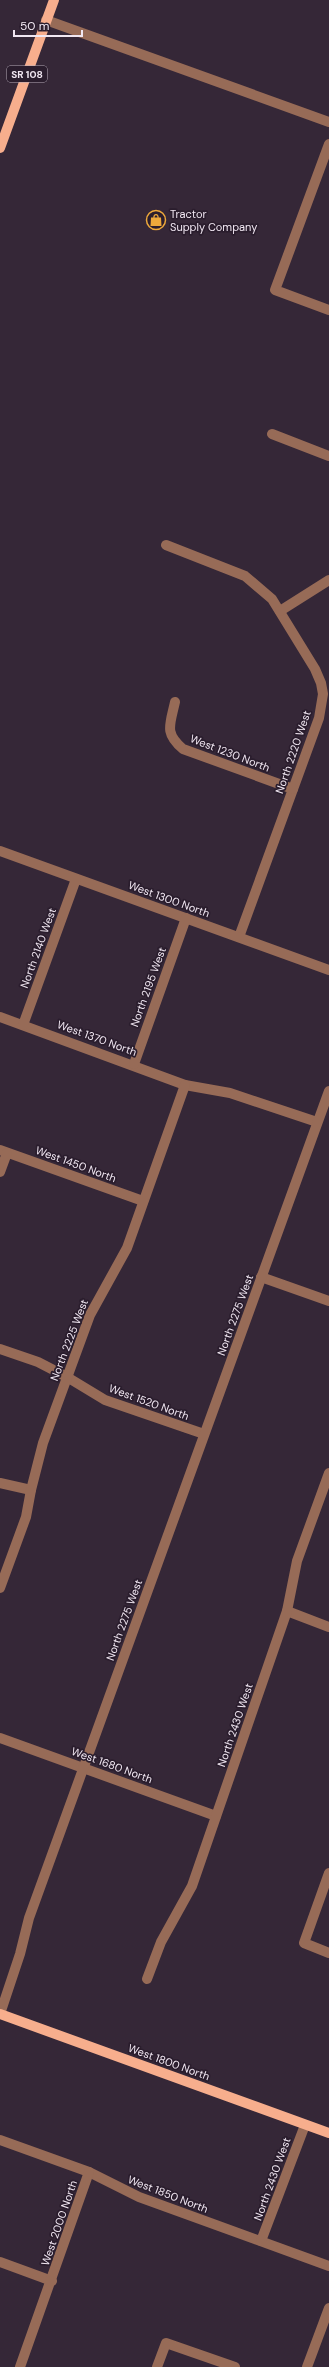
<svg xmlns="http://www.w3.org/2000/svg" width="329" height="2367" viewBox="0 0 329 2367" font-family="'DM Sans',sans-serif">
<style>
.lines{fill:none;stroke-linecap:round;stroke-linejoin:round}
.minor{stroke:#976b57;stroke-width:10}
.major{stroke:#f7ae8d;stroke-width:10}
.labels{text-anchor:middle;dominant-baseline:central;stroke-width:3.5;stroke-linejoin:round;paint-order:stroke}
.shield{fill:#2a1d2d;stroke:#b5aab7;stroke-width:1}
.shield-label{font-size:10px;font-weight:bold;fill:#f1e7f2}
.poi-label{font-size:11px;fill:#f1e7f2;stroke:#2a1d2d;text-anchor:start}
.street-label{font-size:11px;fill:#f1e7f2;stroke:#2a1d2d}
</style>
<rect width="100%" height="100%" fill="#352737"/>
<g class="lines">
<g class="minor">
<path d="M46,20L329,122"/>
<path d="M329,144L275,290L329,310"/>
<path d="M272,434L329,456"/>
<path d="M166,545L245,576L272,599L315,669L321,683L323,694L319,718L239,937"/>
<path d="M280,611L329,580"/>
<path d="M175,702C170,725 164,733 183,749L293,789"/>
<path d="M0,851L329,970"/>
<path d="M0,1017L185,1085L230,1093L317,1122"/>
<path d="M23,1025L76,879"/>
<path d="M134,1064L186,918"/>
<path d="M0,1150L143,1201"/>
<path d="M0,1172L7,1153"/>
<path d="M261,1277L329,1301"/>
<path d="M0,1349L38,1362L67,1377L105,1400L204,1434"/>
<path d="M0,1483L31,1490"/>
<path d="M0,1588L26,1517L31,1490L43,1443L90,1315L127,1248L185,1085"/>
<path d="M287,1611L329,1627"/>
<path d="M0,1738L216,1816"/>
<path d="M329,1873L304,1943L329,1953"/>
<path d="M147,1979L161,1942L192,1886L287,1611L297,1561L329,1473"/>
<path d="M0,2014L20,1954L29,1918L329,1091"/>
<path d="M0,2140L89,2172L139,2197L329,2266"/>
<path d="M261,2241L305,2125"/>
<path d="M0,2262L52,2281"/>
<path d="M20,2367L89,2172"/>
<path d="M157,2367L166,2343L235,2367"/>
<path d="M307,2367L329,2308"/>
</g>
<g class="major">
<path d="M0,148L54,0"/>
<path d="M0,2014L329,2133"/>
</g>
</g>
<defs>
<g id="shop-ring" transform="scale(1)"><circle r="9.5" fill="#2a1d2d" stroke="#eda83b" stroke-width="1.5"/><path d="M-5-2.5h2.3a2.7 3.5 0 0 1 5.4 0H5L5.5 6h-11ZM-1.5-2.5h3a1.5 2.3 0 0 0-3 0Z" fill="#eda83b"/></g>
</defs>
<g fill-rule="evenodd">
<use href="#shop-ring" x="156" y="220"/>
</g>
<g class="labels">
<rect class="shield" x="7" y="66" width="40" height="16" rx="3"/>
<g class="shield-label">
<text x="27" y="74">SR 108</text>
</g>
<g class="poi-label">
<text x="170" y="214">Tractor<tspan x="170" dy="13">Supply Company</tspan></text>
</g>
<g class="street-label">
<text transform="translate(293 752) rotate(-71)">North 2220 West</text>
<text transform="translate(230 753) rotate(21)">West 1230 North</text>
<text transform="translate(169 899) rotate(20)">West 1300 North</text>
<text transform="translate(38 948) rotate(-70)">North 2140 West</text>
<text transform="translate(148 987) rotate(-70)">North 2195 West</text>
<text transform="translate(97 1038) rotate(20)">West 1370 North</text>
<text transform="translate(76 1164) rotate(20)">West 1450 North</text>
<text transform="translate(235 1315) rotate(-70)">North 2275 West</text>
<text transform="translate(69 1340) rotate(-69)">North 2225 West</text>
<text transform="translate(149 1402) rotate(20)">West 1520 North</text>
<text transform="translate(124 1620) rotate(-70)">North 2275 West</text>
<text transform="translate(235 1725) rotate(-71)">North 2430 West</text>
<text transform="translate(112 1765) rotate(20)">West 1680 North</text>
<text transform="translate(169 2062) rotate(20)">West 1800 North</text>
<text transform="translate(272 2179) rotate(-70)">North 2430 West</text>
<text transform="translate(168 2194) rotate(21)">West 1850 North</text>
<text transform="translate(59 2223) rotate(-71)">West 2000 North</text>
</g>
</g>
<path d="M14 30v6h68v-6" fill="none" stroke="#f1e7f2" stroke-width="2"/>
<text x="20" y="30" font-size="12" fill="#f1e7f2" stroke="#2a1d2d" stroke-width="3" paint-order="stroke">50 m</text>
</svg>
